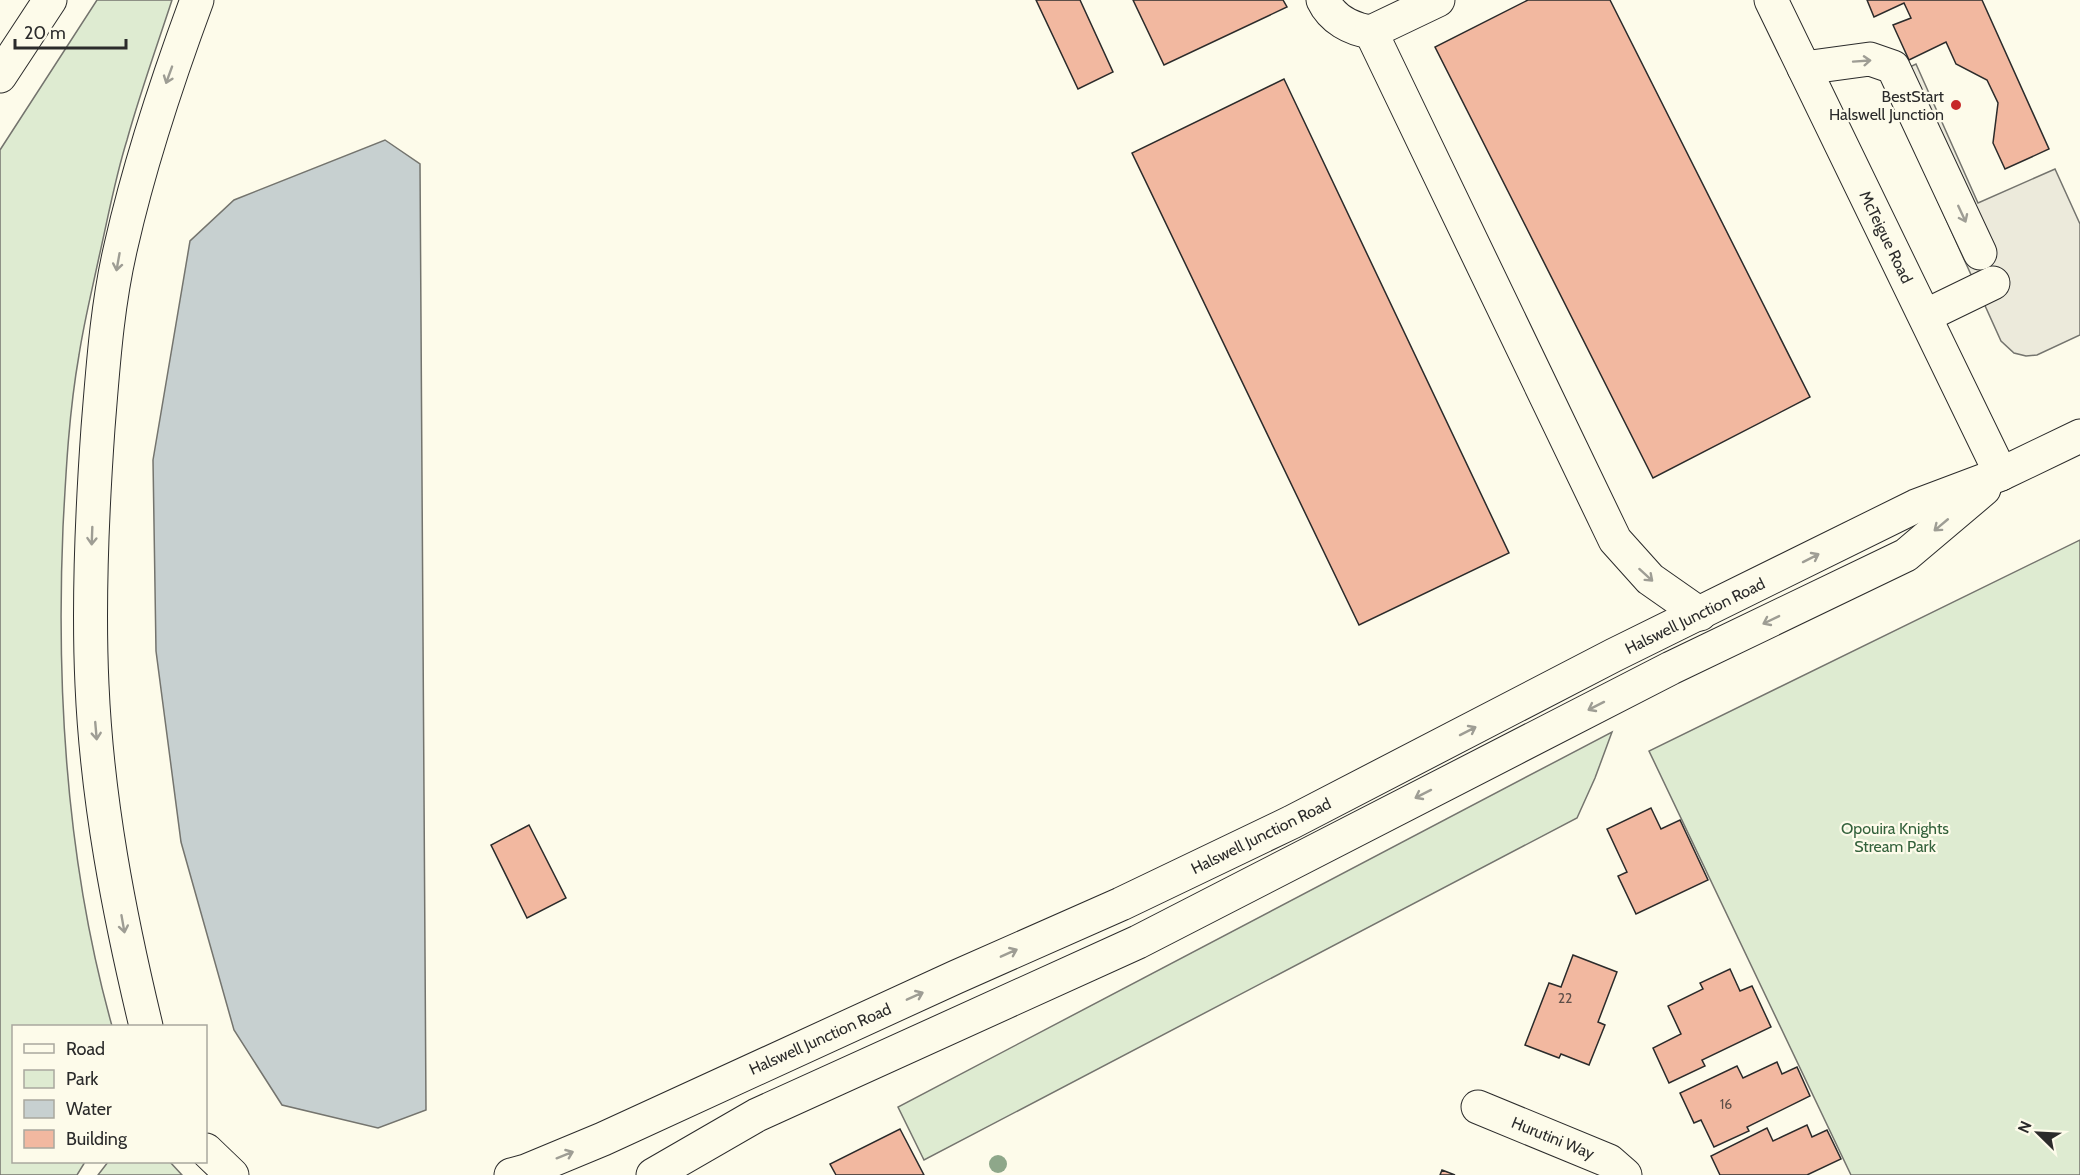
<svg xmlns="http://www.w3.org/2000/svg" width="2080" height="1175" viewBox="0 0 2080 1175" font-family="Cabin,sans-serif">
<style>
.green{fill:#deebd1;stroke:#74746e;stroke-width:1.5}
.parking{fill:#eceadb;stroke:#74746e;stroke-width:1.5}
.water{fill:#c7d0d0;stroke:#74746e;stroke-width:1.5}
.building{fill:#f2b8a0;stroke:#2b2b2b;stroke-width:1.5}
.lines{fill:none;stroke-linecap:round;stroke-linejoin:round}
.minor-casing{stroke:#2b2b2b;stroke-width:35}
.major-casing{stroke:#2b2b2b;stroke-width:35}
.highway-casing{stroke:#2b2b2b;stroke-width:35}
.minor{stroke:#fdfbea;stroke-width:33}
.major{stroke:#fdfbea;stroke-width:33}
.highway{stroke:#fdfbea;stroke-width:33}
.tree{fill:#8ea78a}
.oneway{stroke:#9e9d94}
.poi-dot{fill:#c62828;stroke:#fdfbea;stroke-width:2}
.labels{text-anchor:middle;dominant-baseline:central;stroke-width:4.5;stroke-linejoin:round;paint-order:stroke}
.number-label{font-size:14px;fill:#5d4e48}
.poi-label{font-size:16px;fill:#2b2b2b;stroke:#fdfbea;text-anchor:end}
.street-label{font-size:16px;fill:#2b2b2b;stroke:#fdfbea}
.park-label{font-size:16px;fill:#34623c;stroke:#fdfbea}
</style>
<rect width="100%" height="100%" fill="#fdfbea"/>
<g class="green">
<path d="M97,0H172C157,46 140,93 127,140C115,178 108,218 99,257C92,290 84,322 79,355C69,412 66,470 63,527C56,694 67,865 112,1026H14V1162H85L77,1175H0V150Z"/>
<path d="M2080,540V1175H1851L1649,751Z"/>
<path d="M1612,732L1595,778L1577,818L924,1160L898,1107Z"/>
<path d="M108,1162H170L182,1175H98Z"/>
</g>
<path class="parking" d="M1916,64L1978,203L2055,169L2080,224V335L2037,355L2026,356L2014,353L2001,341L1883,80Z"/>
<path class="water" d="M385,140L420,164L426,1110L378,1128L282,1105L234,1030L181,842L156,651L153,460L190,241L234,200Z"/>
<g class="building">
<path d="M1036,0H1080L1113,72L1078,89Z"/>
<path d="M1133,0H1283L1287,7L1164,65Z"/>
<path d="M1528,0H1610L1810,397L1653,478L1435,47Z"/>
<path d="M1867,0H1982L2049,149L2005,169L1993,143L1998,103L1987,80L1956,64L1946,42L1909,60L1893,25L1911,18L1904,3L1874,17Z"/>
<path d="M1284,79L1509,553L1359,625L1132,153Z"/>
<path d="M1651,808L1661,829L1680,820L1708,880L1636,914L1618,876L1627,872L1607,829Z"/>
<path d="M529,825L566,898L527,918L491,845Z"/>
<path d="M1573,955L1617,972L1598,1022L1605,1025L1589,1065L1561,1054L1559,1058L1525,1045L1549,983L1561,987Z"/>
<path d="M1730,969L1740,991L1752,986L1771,1027L1702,1060L1705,1066L1669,1083L1653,1048L1681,1034L1668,1006L1703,989L1700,983Z"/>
<path d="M1777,1062L1782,1074L1797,1067L1810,1096L1747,1127L1749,1131L1714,1147L1701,1120L1694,1123L1680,1093L1737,1066L1743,1078Z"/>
<path d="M1807,1125L1812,1137L1827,1130L1841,1159L1807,1175H1720L1711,1156L1767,1128L1773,1141Z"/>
<path d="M900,1129L924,1175H836L830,1164Z"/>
<path d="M1442,1170L1455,1175H1440Z"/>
</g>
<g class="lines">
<g class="minor-casing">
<g id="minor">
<path d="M1323,0C1332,19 1351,29 1371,32"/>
<path d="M1438,0L1371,32L1615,540L1650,579L1700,614"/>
<path d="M1771,0L2001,474"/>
<path d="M1804,68L1870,59L1893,67L1980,253"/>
<path d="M1925,316L1993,283"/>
<path d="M1478,1107L1609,1161L1625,1175"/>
</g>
</g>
<g class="major-casing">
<g id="major">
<path d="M511,1175L526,1171L603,1139L956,977L1121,904L1292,822L1614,655L1916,506L2001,474L2080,436"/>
<path d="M653,1175L757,1115L1138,942L1671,668L1906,555L1984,489"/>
</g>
</g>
<g class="highway-casing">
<g id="highway">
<path d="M0,76L50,0"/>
<path d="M146,1026C119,914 97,800 92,685C88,599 92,513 98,428C103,367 107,305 121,246C140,162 167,81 197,0"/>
<path d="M206,1150L232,1175"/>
</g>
</g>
<use href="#minor" class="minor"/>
<use href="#major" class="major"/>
<use href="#highway" class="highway"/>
</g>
<circle class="tree" cx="998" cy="1164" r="9"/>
<defs><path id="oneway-shaft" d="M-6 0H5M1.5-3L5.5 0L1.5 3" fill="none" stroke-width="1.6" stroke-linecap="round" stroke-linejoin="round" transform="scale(1.5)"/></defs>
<g class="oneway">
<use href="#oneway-shaft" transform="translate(1862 61) rotate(-4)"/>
<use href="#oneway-shaft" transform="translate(169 75) rotate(110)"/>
<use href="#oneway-shaft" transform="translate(1962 214) rotate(65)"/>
<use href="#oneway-shaft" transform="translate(118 262) rotate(100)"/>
<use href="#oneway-shaft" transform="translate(1941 525) rotate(140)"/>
<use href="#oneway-shaft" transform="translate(92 536) rotate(92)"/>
<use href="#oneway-shaft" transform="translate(1811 558) rotate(-27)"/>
<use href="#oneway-shaft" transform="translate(1646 575) rotate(42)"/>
<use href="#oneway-shaft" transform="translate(1771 620) rotate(154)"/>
<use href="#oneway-shaft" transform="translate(1596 706) rotate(153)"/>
<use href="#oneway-shaft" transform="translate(96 731) rotate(85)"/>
<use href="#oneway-shaft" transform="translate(1468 731) rotate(-27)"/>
<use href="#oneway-shaft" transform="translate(1423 794) rotate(153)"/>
<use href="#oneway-shaft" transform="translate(123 924) rotate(80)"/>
<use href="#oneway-shaft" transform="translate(1009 953) rotate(-24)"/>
<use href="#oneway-shaft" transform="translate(915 996) rotate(-24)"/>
<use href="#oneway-shaft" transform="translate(565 1155) rotate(-22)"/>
</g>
<circle class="poi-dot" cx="1956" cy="105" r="6"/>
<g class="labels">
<g class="number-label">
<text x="1565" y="998">22</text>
<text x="1726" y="1104">16</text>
</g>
<g class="poi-label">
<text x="1944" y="96">BestStart<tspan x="1944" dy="18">Halswell Junction</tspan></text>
</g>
<g class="street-label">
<text transform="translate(1886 237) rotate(64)">McTeigue Road</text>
<text transform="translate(1695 616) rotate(-26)">Halswell Junction Road</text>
<text transform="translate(1261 836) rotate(-26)">Halswell Junction Road</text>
<text transform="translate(820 1039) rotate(-24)">Halswell Junction Road</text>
<text transform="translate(1553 1138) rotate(22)">Hurutini Way</text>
</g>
<g class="park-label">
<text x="1895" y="828">Opouira Knights<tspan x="1895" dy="18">Stream Park</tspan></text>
</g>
</g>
<rect x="12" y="1025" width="195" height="138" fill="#fdfbea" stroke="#a9a89e" stroke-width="1.5"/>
<rect x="24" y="1044" width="30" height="9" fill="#fdfbea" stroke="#a9a89e" stroke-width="1.5"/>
<text x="66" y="1055" font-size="18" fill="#2b2b2b">Road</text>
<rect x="24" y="1070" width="30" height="18" fill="#deebd1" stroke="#a9a89e" stroke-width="1.5"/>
<text x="66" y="1085" font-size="18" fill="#2b2b2b">Park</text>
<rect x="24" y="1100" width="30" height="18" fill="#c7d0d0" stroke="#a9a89e" stroke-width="1.5"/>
<text x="66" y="1115" font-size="18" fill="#2b2b2b">Water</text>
<rect x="24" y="1130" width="30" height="18" fill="#f2b8a0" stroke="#a9a89e" stroke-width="1.5"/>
<text x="66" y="1145" font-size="18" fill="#2b2b2b">Building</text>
<g transform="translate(2038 1133) rotate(294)" stroke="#fdfbea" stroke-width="4.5" paint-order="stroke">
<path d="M0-4.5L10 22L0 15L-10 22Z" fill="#2b2b2b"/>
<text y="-9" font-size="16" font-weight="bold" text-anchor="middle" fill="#2b2b2b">N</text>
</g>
<path d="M15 39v9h111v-9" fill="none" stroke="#2b2b2b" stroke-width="3"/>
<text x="24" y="39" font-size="18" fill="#2b2b2b" stroke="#fdfbea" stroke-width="4.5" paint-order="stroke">20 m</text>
</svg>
